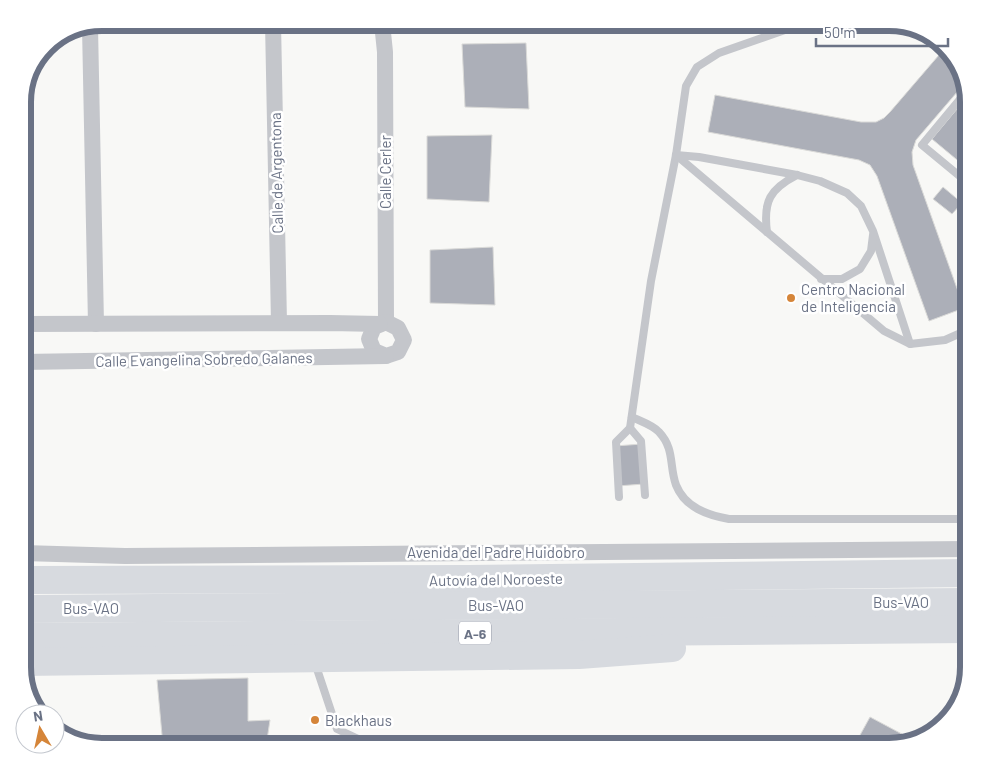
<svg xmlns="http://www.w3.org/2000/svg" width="991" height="769" viewBox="0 0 991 769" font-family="Barlow,sans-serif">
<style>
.building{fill:#acafb8;stroke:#dadad8}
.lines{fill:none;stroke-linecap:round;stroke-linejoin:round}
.lane{stroke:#c4c6cb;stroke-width:8}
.street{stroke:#c4c6cb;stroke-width:16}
.highway{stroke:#d7dadf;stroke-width:28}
.poi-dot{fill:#d58539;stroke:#fff;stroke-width:2}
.labels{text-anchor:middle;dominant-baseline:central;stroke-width:5;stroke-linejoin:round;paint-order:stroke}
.shield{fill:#fff;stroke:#979caa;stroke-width:1}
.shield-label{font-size:14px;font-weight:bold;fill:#6a7285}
.street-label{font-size:15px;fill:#6a7285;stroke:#fff}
.poi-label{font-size:15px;fill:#6a7285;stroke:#fff;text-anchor:start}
.rim{fill:none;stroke:#6a7285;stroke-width:6}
</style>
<rect width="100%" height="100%" fill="#f8f8f6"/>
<g class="building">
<path d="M526,43L529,109L465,107L462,44Z"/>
<path d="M945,48L960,67L964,84L916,140L912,152L913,165L964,308L929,321L877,176L870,165L859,160L708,132L715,95L861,122H876L884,118L890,112Z"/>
<path d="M967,97L968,102V169L932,139Z"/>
<path d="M492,135L489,202L427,199V136Z"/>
<path d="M943,187L962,203L952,214L933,199Z"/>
<path d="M968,218V229L963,224Z"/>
<path d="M493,247L495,305L430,303V250Z"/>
<path d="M642,444L644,484L617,486L615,446Z"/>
<path d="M248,678V721L270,720L267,740L238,742L239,746H163L157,680Z"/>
<path d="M870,717L915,741L889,746H877L859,737Z"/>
</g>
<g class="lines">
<g class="lane">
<path d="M966,92L922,145L968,183"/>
<path d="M676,155L884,331L910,344L945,340L963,332L968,325"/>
<path d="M676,155L699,157L797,175L820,181L847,193L861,206L873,231L910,344"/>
<path d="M767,232C763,201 770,189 797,175"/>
<path d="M821,279H842L860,269L871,251L873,235"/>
<path d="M632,417C640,421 653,425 659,432C675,449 669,466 676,485C685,508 708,515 729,519H968"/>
<path d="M630,428L641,441L645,495"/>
<path d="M619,497L616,442L630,428L651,281L676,155L686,86L697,67L719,53L805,23"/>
<path d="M315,663L337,729L367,743V746"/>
</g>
<g class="street">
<path d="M273,23L279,323"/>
<path d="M382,23L385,52L386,322"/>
<path d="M90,27L96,324"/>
<path d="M386,322L398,328L404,340L398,352L386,356L374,351L369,339L374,327Z"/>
<path d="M23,324L330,323L380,324"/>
<path d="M23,362L386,356"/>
<path d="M23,553L125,556L968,549"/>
</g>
<g class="highway">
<path d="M23,580L469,579L968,573"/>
<path d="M23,609L968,602"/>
<path d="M23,637L968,629"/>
<path d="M23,662L579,655L672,648"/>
</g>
</g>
<g class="poi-dot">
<circle cx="791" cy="298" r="5"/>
<circle cx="315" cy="720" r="5"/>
</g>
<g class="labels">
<rect class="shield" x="459" y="621.5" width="32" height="23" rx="4"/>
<g class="shield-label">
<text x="475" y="633">A-6</text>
</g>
<g class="street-label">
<text transform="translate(385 172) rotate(-90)">Calle Cerler</text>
<text transform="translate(276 173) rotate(-91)">Calle de Argentona</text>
<text transform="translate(204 359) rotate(-1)">Calle Evangelina Sobredo Galanes</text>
<text x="496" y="552">Avenida del Padre Huidobro</text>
<text transform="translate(496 579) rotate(-1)">Autovía del Noroeste</text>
<text x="901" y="602">Bus-VAO</text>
<text x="496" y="605">Bus-VAO</text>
<text x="91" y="608">Bus-VAO</text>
</g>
<g class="poi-label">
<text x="801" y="289">Centro Nacional<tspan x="801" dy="17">de Inteligencia</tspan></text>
<text x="325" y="720">Blackhaus</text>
</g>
</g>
<path d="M0 0H991V769H0ZM102 31H889A71 71 0 0 1 960 102V667A71 71 0 0 1 889 738H102A71 71 0 0 1 31 667V102A71 71 0 0 1 102 31Z" fill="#fff" fill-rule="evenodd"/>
<path class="rim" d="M102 31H889A71 71 0 0 1 960 102V667A71 71 0 0 1 889 738H102A71 71 0 0 1 31 667V102A71 71 0 0 1 102 31Z"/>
<g transform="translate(40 729) rotate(351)"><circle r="24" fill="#ffffff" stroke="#c3c7ce"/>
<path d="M0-4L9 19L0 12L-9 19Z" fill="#d58539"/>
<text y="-8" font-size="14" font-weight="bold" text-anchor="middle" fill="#6a7285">N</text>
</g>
<path d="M816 38v8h132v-8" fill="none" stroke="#6a7285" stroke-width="2.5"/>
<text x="824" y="38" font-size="15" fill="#6a7285" stroke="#ffffff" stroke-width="4" paint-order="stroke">50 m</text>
</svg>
